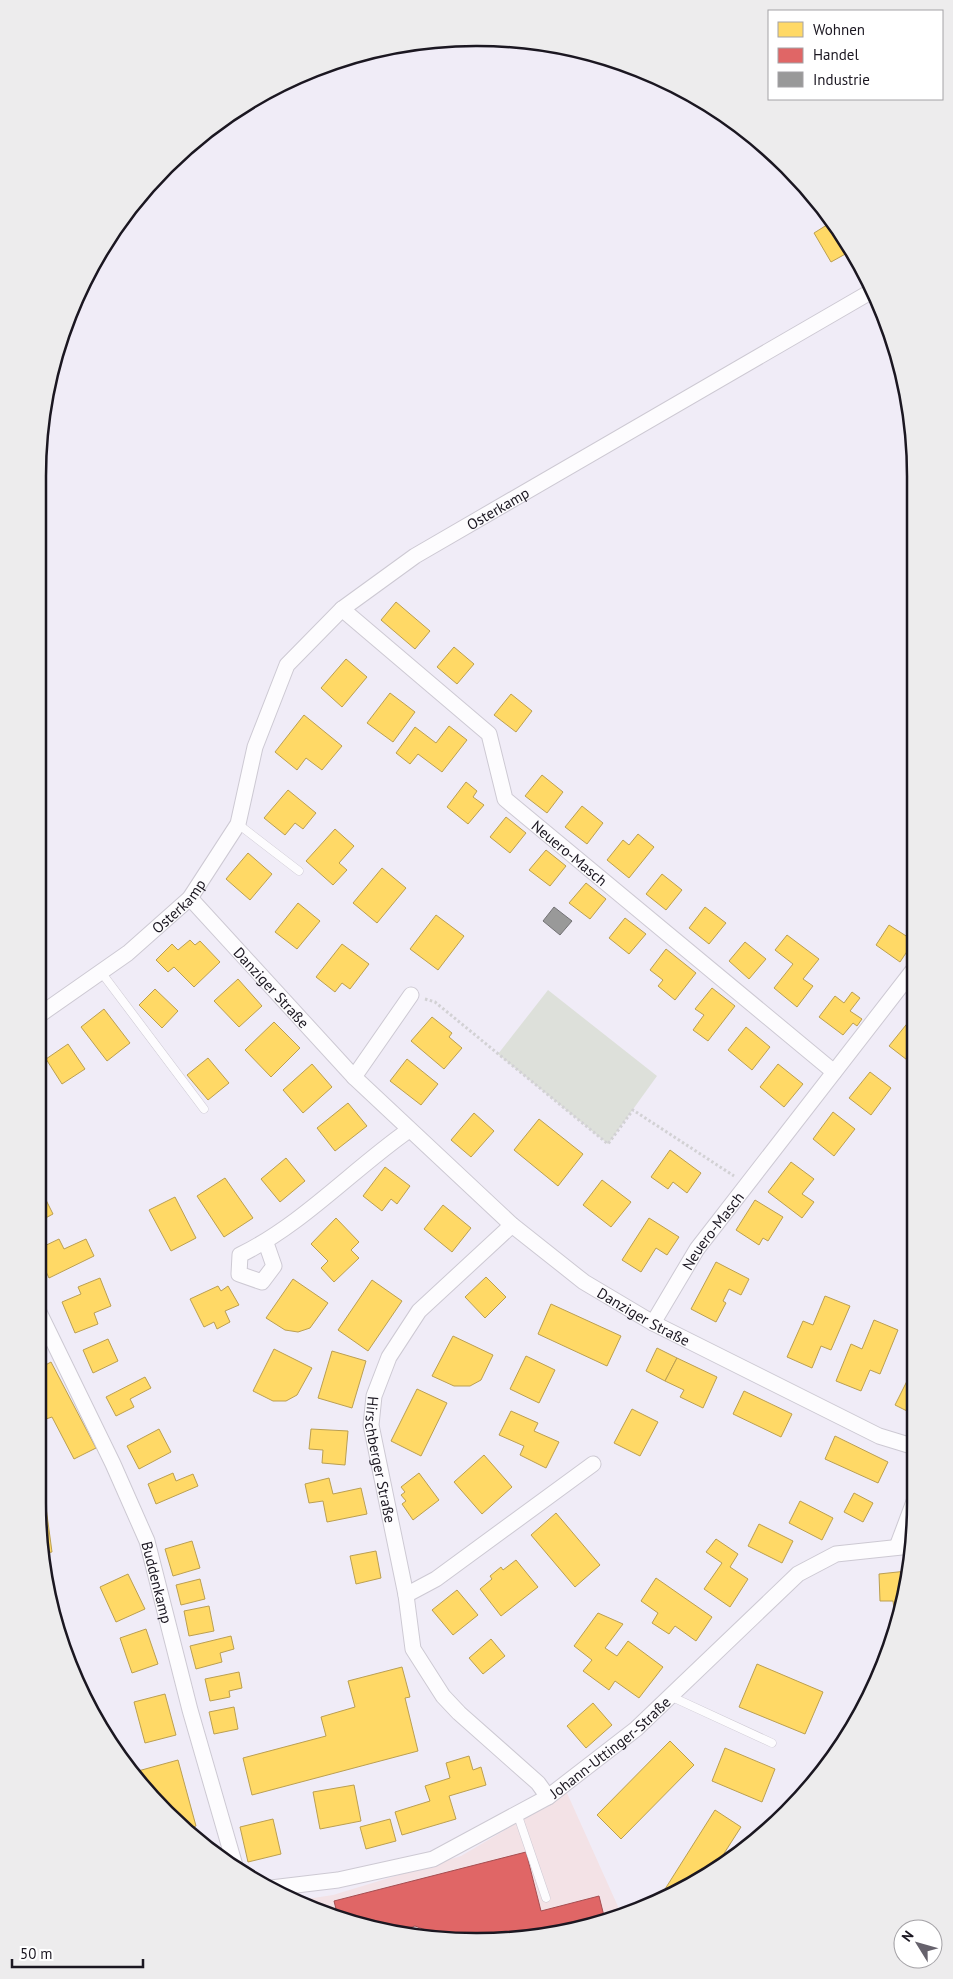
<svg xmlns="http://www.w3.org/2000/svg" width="953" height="1979" viewBox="0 0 953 1979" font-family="'PT Sans',sans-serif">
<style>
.commercial{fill:#f3e2e6}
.green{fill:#dde0da}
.homes{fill:#ffd966;stroke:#bb9f51}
.shops{fill:#e06666;stroke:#a54e51}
.industry{fill:#999;stroke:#737275}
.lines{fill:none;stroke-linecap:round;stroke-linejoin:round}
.lane-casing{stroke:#cdc9d3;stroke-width:9}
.street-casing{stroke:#cdc9d3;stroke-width:17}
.path{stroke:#d2d1d4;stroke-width:3;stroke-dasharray:2.5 2.5;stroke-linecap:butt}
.lane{stroke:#fdfcfe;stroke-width:8}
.street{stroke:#fdfcfe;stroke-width:15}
.labels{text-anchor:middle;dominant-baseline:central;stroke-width:5;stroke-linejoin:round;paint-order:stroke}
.street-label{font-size:15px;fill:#1b1721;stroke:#fff}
.rim{fill:none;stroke:#1b1721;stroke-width:2.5}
</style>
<rect width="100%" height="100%" fill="#f0ecf7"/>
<path class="commercial" d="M567,1793L620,1911L534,1938L391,1933L308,1908L294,1901L333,1895L461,1856Z"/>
<path class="green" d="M548,990L657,1076L608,1144L498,1054Z"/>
<g class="homes">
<path d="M826,212L849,252L831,262L814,233L830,223L824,214Z"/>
<path d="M396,602L430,631L415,649L381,620Z"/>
<path d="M454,647L474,664L457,684L437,667Z"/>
<path d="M346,659L367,677L342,707L321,688Z"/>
<path d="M390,693L415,712L393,742L367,723Z"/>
<path d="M511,694L532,711L516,732L494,715Z"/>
<path d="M304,715L342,746L322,770L306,758L297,770L275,752Z"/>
<path d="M449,726L467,740L442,772L418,754L410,764L396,753L415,727L436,743Z"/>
<path d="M542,775L563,792L547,813L525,796Z"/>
<path d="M466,782L477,791L473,797L484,805L468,824L447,807Z"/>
<path d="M288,790L316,813L303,829L295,823L285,835L264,818Z"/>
<path d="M582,806L603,823L587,844L565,827Z"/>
<path d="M506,817L526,833L510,853L490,837Z"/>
<path d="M335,829L354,846L339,863L347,870L333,885L306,861Z"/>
<path d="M638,834L654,847L629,878L607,860L623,840L629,845Z"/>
<path d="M546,850L566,866L550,886L529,870Z"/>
<path d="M248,853L272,874L250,900L226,879Z"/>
<path d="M382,868L406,888L377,923L353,903Z"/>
<path d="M662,874L682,890L666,910L646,894Z"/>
<path d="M586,883L606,899L590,919L569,903Z"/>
<path d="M298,903L320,921L297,949L275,932Z"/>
<path d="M705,907L726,923L709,944L689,928Z"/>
<path d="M436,915L464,936L438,970L410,949Z"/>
<path d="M625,918L646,934L629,954L609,938Z"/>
<path d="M889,925L914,941L900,962L876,945Z"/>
<path d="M787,935L819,959L803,979L813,986L797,1007L774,988L793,964L775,950Z"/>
<path d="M190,940L195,945L200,941L220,962L194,987L174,967L168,972L156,960L172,944L178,950Z"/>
<path d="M745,942L766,959L749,979L729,961Z"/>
<path d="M342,944L369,964L350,989L342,983L335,992L316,977Z"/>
<path d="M666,949L696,973L675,1000L658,986L663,980L650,970Z"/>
<path d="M238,979L262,1006L239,1027L214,1001Z"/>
<path d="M712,988L735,1006L708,1041L693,1030L704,1015L695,1009Z"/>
<path d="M155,989L178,1011L162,1028L139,1005Z"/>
<path d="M852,992L860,998L850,1011L862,1019L857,1026L853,1023L843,1035L819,1017L835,996L844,1003Z"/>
<path d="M104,1009L130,1043L107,1061L81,1027Z"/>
<path d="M432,1017L452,1033L449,1037L462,1048L444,1069L411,1041Z"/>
<path d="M910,1020L914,1023V1059L911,1063L889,1046Z"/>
<path d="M274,1022L300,1048L271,1077L245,1050Z"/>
<path d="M746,1027L770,1047L752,1070L728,1050Z"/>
<path d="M68,1044L85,1069L62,1084L46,1059Z"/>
<path d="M208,1058L229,1083L208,1100L187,1075Z"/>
<path d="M407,1059L438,1084L421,1105L390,1081Z"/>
<path d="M312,1064L332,1087L303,1113L283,1090Z"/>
<path d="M778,1064L803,1084L784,1107L760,1087Z"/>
<path d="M870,1072L891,1088L871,1115L849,1098Z"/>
<path d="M348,1103L367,1126L335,1151L317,1128Z"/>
<path d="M833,1112L855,1129L834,1156L813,1139Z"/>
<path d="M474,1113L494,1131L471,1157L451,1140Z"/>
<path d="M539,1119L583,1154L558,1186L514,1150Z"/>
<path d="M670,1150L701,1173L687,1193L673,1182L668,1189L651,1177Z"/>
<path d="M286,1158L305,1181L280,1202L261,1179Z"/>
<path d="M791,1162L814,1179L802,1194L814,1202L802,1218L768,1192Z"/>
<path d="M385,1167L410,1186L397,1204L391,1199L382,1211L363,1196Z"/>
<path d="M225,1178L253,1218L224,1237L197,1196Z"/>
<path d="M602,1180L631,1202L611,1227L583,1205Z"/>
<path d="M38,1184L53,1214L38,1222Z"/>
<path d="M175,1197L196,1238L171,1251L149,1210Z"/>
<path d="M755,1200L783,1217L768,1241L763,1238L759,1245L736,1230Z"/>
<path d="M443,1205L471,1228L452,1252L424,1229Z"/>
<path d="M336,1218L359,1242L351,1250L359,1258L334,1282L321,1268L328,1261L311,1244Z"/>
<path d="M649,1218L679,1237L667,1255L656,1248L641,1272L622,1260Z"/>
<path d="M59,1239L64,1249L86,1239L94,1256L49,1278L38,1255V1249Z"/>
<path d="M716,1262L749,1279L741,1295L729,1289L723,1301L726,1303L716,1322L691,1309Z"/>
<path d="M486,1277L506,1297L485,1318L465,1297Z"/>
<path d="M100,1278L111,1306L94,1313L98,1324L75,1333L62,1302L81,1294L78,1287Z"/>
<path d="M293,1279L328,1303L310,1328L298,1332L285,1330L266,1318Z"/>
<path d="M372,1280L402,1301L368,1351L338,1330Z"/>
<path d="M218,1286L221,1291L228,1286L239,1305L225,1311L230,1322L217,1329L214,1322L204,1327L190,1299Z"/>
<path d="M825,1296L850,1306L831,1350L821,1346L812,1368L787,1357L803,1321L813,1325Z"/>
<path d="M551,1304L621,1336L607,1366L538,1334Z"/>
<path d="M874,1320L898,1330L880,1374L870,1370L861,1391L836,1381L851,1344L862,1349Z"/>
<path d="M453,1336L493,1355L481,1380L470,1386H454L432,1376Z"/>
<path d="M108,1339L118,1361L93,1373L83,1350Z"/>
<path d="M657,1348L677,1358L665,1381L646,1371Z"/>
<path d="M274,1349L312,1368L297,1395L286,1401H273L253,1391Z"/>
<path d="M332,1351L366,1361L352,1408L318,1398Z"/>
<path d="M526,1356L555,1370L539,1403L510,1389Z"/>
<path d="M677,1358L717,1377L703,1408L680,1397L684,1390L665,1381Z"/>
<path d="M51,1362L96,1448L74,1459L52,1417L46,1419H38V1369Z"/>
<path d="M912,1371L915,1373V1415L895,1405Z"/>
<path d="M145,1377L151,1388L130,1399L134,1407L116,1416L106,1397Z"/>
<path d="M417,1389L447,1403L421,1456L391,1441Z"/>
<path d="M744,1391L792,1414L781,1437L733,1414Z"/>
<path d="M632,1409L658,1422L640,1456L614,1443Z"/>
<path d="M511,1411L538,1423L534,1431L559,1442L546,1468L520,1455L524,1446L499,1435Z"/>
<path d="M159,1429L171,1452L139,1469L127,1446Z"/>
<path d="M311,1429L348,1431L345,1465L322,1463L323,1450L309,1449Z"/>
<path d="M835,1436L888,1462L878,1483L825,1459Z"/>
<path d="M38,1448L52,1552L46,1553L38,1502Z"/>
<path d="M484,1455L512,1487L482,1514L454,1482Z"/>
<path d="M173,1473L176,1481L193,1474L198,1486L156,1504L148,1484Z"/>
<path d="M419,1473L439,1500L413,1520L402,1504L406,1501L401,1495L405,1492L401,1487Z"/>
<path d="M329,1478L333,1494L361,1488L367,1514L327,1522L323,1501L309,1503L305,1484Z"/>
<path d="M854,1493L873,1503L863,1522L844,1512Z"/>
<path d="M800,1501L833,1518L822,1540L789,1523Z"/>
<path d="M556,1513L600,1565L575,1587L531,1535Z"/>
<path d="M759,1524L793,1541L782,1563L748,1546Z"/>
<path d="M716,1539L738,1554L730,1567L748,1579L730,1607L704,1589L722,1563L706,1552Z"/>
<path d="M192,1541L200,1568L173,1576L165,1549Z"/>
<path d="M376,1551L381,1578L356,1584L350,1556Z"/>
<path d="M516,1560L538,1587L501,1616L480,1589L492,1579L490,1576L501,1567L503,1570Z"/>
<path d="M907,1571V1588L898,1618L895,1616L893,1601H880L879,1574Z"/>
<path d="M128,1574L145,1609L116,1622L100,1587Z"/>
<path d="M656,1578L712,1617L696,1641L675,1626L669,1634L652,1623L658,1613L641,1601Z"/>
<path d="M200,1579L205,1599L181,1605L176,1585Z"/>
<path d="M457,1590L478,1615L453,1635L432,1610Z"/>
<path d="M209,1606L214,1631L189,1636L184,1611Z"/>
<path d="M598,1613L623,1624L605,1648L617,1656L628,1641L663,1667L639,1698L615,1681L609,1690L583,1671L592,1660L574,1646Z"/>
<path d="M146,1629L158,1664L132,1673L120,1638Z"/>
<path d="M231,1636L234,1649L220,1653L222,1662L196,1669L190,1646Z"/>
<path d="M491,1639L505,1656L483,1674L469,1658Z"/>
<path d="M757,1664L823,1692L805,1734L739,1707Z"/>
<path d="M402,1667L410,1697L405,1698L418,1751L252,1795L243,1758L326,1736L321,1717L355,1707L348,1681Z"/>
<path d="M239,1672L242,1688L229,1691L230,1697L210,1701L205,1679Z"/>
<path d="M165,1694L176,1735L145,1743L134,1702Z"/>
<path d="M593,1703L612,1725L586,1748L567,1726Z"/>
<path d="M234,1707L238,1729L214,1734L209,1712Z"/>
<path d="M670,1741L694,1765L621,1839L597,1815Z"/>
<path d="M725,1748L775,1769L762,1802L712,1781Z"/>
<path d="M469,1756L473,1770L481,1767L486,1785L449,1796L456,1819L402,1835L395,1812L430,1801L425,1786L450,1778L446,1763Z"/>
<path d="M178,1760L196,1826L190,1828L141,1782L138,1771Z"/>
<path d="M354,1785L361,1821L320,1829L313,1792Z"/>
<path d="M715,1810L741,1827L714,1869L671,1896L662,1899L660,1897Z"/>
<path d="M273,1819L281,1854L248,1862L240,1827Z"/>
<path d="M390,1819L396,1841L366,1849L360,1827Z"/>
</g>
<path class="shops" d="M526,1852L541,1911L599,1896L604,1916L534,1938L439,1935L415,1926L389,1933L338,1917L334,1901Z"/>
<path class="industry" d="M554,907L572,921L560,935L543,921Z"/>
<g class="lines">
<g class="lane-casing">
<g id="lane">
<path d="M238,824L299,871"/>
<path d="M101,972L204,1109"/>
<path d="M670,1696L772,1743"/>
<path d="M517,1813L546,1898"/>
</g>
</g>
<g class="street-casing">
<g id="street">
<path id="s1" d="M342,609L489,734L505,799L834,1072"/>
<path id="s2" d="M190,898L354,1077L512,1225L584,1282L653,1323L879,1436L915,1447"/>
<path id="s3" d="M38,1016L128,953L190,898L238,824L255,747L287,665L342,609L415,556L872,291"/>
<path d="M354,1077L411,995"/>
<path id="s4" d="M512,1225L419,1311L389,1357L374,1396L371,1425L406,1595L413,1649L443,1696L459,1713L538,1783L548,1797"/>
<path d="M266,1243L274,1266L262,1282L239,1274L240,1255C303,1224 352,1170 409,1130"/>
<path id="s5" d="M38,1310L113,1464L147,1541L190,1710L236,1869"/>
<path id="s6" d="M653,1323L697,1249L914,969"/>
<path d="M897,1547L915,1499"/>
<path d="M406,1595L436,1579L593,1464"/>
<path id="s7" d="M271,1888L338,1880L433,1859L548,1797L636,1729L798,1574L836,1554L911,1546"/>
</g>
</g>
<path class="path" d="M425,999L435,1002L608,1144L633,1110L734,1176"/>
<use href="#lane" class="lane"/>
<use href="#street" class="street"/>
</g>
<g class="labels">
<g class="street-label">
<text stroke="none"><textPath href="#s3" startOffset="712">Osterkamp</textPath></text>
<text stroke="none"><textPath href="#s1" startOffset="344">Neuero-Masch</textPath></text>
<text stroke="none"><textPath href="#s3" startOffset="179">Osterkamp</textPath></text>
<text stroke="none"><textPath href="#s2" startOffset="121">Danziger Straße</textPath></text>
<text stroke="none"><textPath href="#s6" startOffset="110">Neuero-Masch</textPath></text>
<text stroke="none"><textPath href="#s2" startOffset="620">Danziger Straße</textPath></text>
<text stroke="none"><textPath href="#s4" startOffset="288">Hirschberger Straße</textPath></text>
<text stroke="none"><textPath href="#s5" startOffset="298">Buddenkamp</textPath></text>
<text stroke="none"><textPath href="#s7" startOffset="375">Johann-Uttinger-Straße</textPath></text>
</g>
</g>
<path d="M0 0H953V1979H0ZM476 46H477A430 430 0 0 1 907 476V1503A430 430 0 0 1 477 1933H476A430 430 0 0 1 46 1503V476A430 430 0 0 1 476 46Z" fill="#edeced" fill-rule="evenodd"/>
<path class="rim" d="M476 46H477A430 430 0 0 1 907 476V1503A430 430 0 0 1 477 1933H476A430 430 0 0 1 46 1503V476A430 430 0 0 1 476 46Z"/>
<rect x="768" y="10" width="175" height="90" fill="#ffffff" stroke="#a4a2a6"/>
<rect x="778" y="22" width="25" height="15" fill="#ffd966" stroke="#a4a2a6"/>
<text x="813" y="35" font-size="15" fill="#1b1721">Wohnen</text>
<rect x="778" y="48" width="25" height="15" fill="#e06666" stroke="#a4a2a6"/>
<text x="813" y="60" font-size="15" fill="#1b1721">Handel</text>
<rect x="778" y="72" width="25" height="15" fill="#999999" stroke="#a4a2a6"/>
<text x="813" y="85" font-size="15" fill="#1b1721">Industrie</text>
<g transform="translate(918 1944) rotate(307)"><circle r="24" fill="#ffffff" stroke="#a4a2a6"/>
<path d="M0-4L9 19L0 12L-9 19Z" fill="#66626c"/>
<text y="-8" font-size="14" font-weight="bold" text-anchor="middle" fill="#1b1721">N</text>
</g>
<path d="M12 1959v8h131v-8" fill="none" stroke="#1b1721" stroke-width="2.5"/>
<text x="20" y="1959" font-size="15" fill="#1b1721" stroke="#ffffff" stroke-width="4" paint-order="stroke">50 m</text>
</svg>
